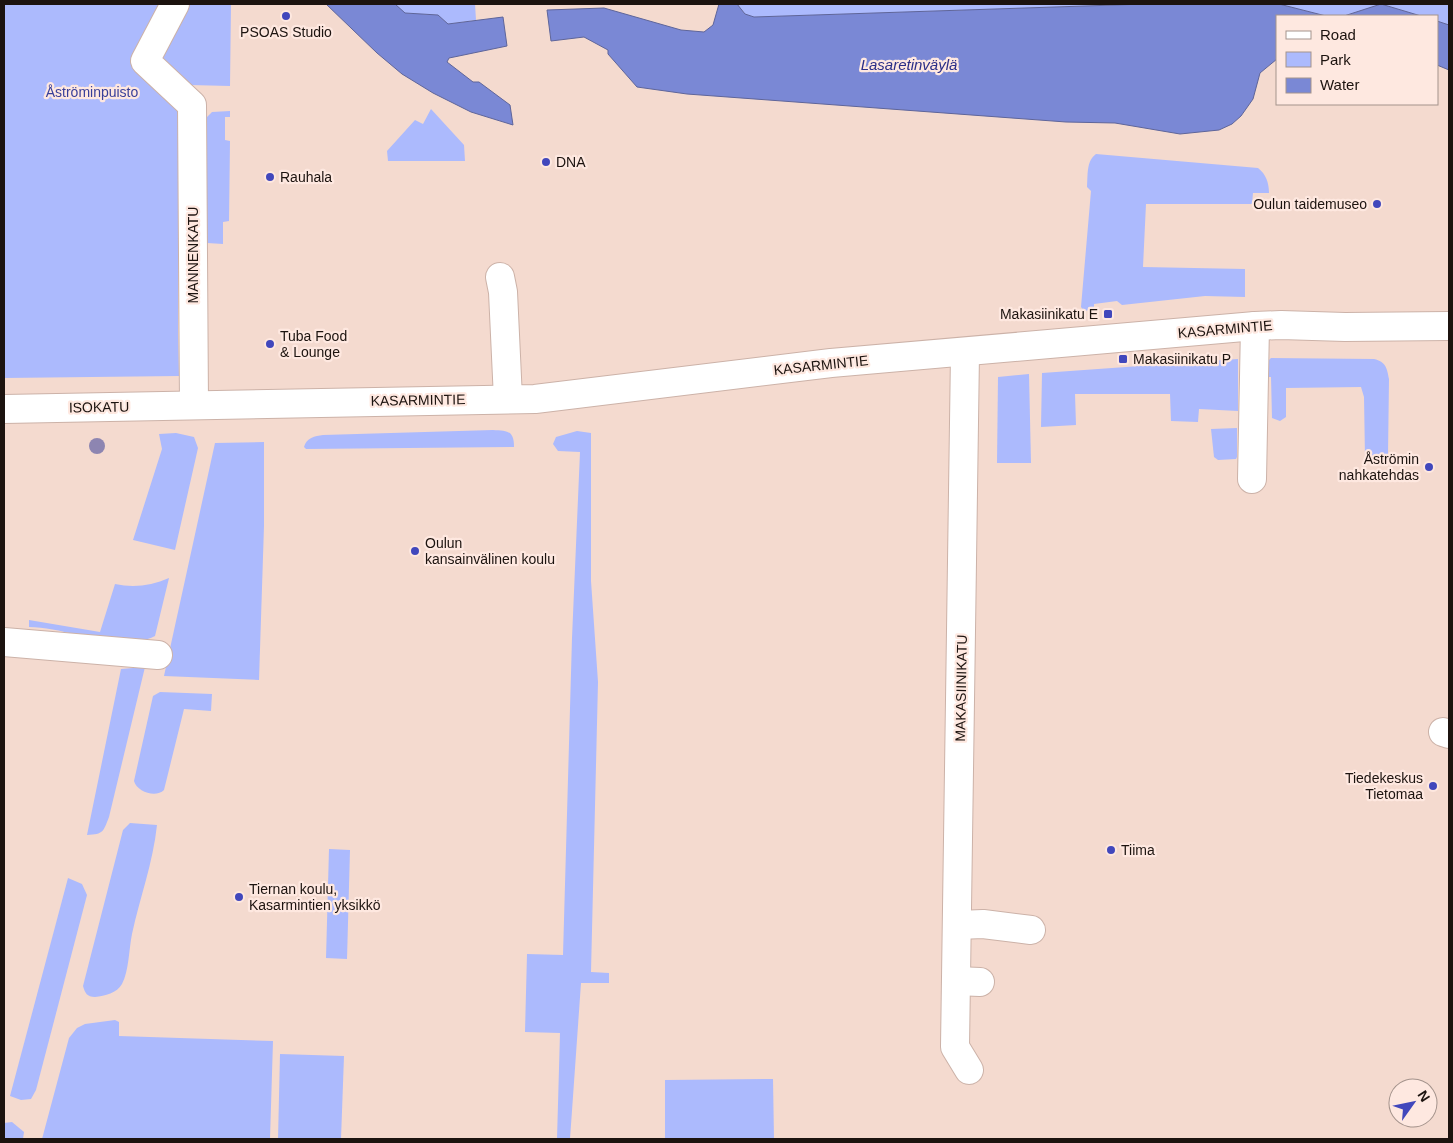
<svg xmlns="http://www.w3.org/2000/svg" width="1453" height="1143" viewBox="0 0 1453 1143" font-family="Arial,sans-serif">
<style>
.green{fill:#acbafd}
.water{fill:#7a88d5;stroke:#5e659a}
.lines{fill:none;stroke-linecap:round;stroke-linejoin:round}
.minor-casing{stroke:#ccb2a8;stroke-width:30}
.minor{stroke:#fff;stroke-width:28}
.tree{fill:#8d85b1}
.poi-dot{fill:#4147bc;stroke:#fee8e0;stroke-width:2}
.labels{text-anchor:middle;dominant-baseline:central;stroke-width:4.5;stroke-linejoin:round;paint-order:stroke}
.poi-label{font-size:14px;fill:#1c130f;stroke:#fee8e0;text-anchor:start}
.park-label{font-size:14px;fill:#383f99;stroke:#fee8e0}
.street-label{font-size:14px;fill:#1c130f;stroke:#fee8e0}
.water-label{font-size:15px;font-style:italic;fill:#2b2e87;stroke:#fee8e0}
</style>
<rect width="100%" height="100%" fill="#f4dacf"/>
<g class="green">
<path d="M4,4H231L230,86L190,85L191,95L178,111V334L179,376L4,378Z"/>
<path d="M395,4H475L476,20L448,24L438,15L404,13Z"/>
<path d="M737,4H1145L754,17L745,14Z"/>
<path d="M1279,4H1449V25L1437,21V16H1421L1381,4L1344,16H1326Z"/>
<path d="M431,109L464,145L465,161H388L387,151L415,120L423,124Z"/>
<path d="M230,111V117H225V140L230,141L229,221L223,222V244L207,243L206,118L212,112Z"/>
<path d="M1096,154L1258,168C1266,174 1269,183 1269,193H1253L1252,204H1146L1143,267L1245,269V297L1205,296L1122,305L1117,301L1094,304V309L1084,311L1081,307L1091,191L1087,187C1088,176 1086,161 1096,154Z"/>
<path d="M1271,358L1374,359C1386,362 1387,368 1389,379L1388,455H1378L1377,458H1365L1364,397L1361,387L1286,388V417L1280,421L1272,418L1271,377H1268L1269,360Z"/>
<path d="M1238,359V411L1199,409L1198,422L1171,421L1170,394H1075L1076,425L1041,427L1042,373Z"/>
<path d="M1029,374L1031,463H997L998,377Z"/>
<path d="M1237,428V457L1236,459L1218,460L1214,457L1211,429Z"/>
<path d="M493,430C507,431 514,430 514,447L306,449L304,447C306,438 315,436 323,435Z"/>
<path d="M577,431L591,433V581L598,682L591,972L609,973V983H581L570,1139H557L560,1033L525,1032L527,954L563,955L572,638L580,452L558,451L553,444L556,437Z"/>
<path d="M176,433L194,437L198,448L175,550L133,540L162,449L159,434Z"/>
<path d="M264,442V526L259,680L164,676L215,443Z"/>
<path d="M169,578L155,636C117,655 70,627 29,627V620L100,632L115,584C133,588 151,586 169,578Z"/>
<path d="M145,667L109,817C103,832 104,834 87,835L121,669Z"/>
<path d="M160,692L212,694L211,711L184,709L164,790C156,798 137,792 134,781L153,696Z"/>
<path d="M130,823L157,825C153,863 140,897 132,934C129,948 129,971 122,984C117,993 105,996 95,997C87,997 85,993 83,986L123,830Z"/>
<path d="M329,849L350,850L347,959L326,958Z"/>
<path d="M68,878L82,884L87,895L36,1090L31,1099L21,1100L10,1096Z"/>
<path d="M115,1020L119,1022V1036L273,1041L270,1139H42L69,1038L77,1028L85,1024Z"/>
<path d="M280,1054L344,1056L341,1139H278Z"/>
<path d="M773,1079L774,1139H665V1080Z"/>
<path d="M12,1122L24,1132L23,1139H4V1123Z"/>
</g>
<g class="water">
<path d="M326,4H395L405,13L438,15L448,24L503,17L507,46L454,57L449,58L447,62L473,82H479L510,105L513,125L471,112L433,93L402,74L377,53Z"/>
<path d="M719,4H737L745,14L754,17L1145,4H1279L1326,16H1277V59L1260,73L1253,99L1241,116L1232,124L1219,130L1180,134L1115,123L1066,122L687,94L637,87L608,54V50L584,37L551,41L547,10L604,8L681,30L704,32L713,25Z"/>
<path d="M1381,4L1421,16H1344Z"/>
<path d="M1437,21L1449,25V70L1437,65Z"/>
</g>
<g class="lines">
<g class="minor-casing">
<g id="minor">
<path d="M175,4L145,61L192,105L194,405"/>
<path d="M500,277L503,292L508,399"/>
<path d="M965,353L955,1047L969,1070"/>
<path d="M4,409L535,399L831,363L1255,326L1281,325L1345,327L1449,326"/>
<path d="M1252,479L1255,326"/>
<path d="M4,642L158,655"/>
<path d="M1443,732L1449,734"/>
<path d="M958,925L983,924L1031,930"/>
<path d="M956,981L980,982"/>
</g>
</g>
<use href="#minor" class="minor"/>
</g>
<circle class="tree" cx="97" cy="446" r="8"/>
<g class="poi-dot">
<circle cx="286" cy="16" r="5"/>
<circle cx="546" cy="162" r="5"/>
<circle cx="270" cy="177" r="5"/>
<circle cx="1377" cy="204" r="5"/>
<rect x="1103" y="309" width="10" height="10" rx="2.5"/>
<circle cx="270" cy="344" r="5"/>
<rect x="1118" y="354" width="10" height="10" rx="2.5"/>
<circle cx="1429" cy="467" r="5"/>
<circle cx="415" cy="551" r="5"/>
<circle cx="1433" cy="786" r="5"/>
<circle cx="1111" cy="850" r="5"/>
<circle cx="239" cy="897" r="5"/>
</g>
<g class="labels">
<g class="poi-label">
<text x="286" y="32" text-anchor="middle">PSOAS Studio</text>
<text x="556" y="162">DNA</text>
<text x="280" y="177">Rauhala</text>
<text x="1367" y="204" text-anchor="end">Oulun taidemuseo</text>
<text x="1098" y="314" text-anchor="end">Makasiinikatu E</text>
<text x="280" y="336">Tuba Food<tspan x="280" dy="16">&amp; Lounge</tspan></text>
<text x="1133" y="359">Makasiinikatu P</text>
<text x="1419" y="459" text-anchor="end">Åströmin<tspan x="1419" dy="16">nahkatehdas</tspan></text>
<text x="425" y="543">Oulun<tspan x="425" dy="16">kansainvälinen koulu</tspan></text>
<text x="1423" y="778" text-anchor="end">Tiedekeskus<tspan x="1423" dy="16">Tietomaa</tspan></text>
<text x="1121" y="850">Tiima</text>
<text x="249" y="889">Tiernan koulu,<tspan x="249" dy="16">Kasarmintien yksikkö</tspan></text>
</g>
<g class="park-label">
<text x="92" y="92">Åströminpuisto</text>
</g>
<g class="street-label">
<text transform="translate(193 255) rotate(-90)">MANNENKATU</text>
<text transform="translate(1225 329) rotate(-5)">KASARMINTIE</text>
<text transform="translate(821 365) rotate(-6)">KASARMINTIE</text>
<text transform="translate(418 400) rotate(-1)">KASARMINTIE</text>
<text transform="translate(99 407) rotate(-1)">ISOKATU</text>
<text transform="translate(961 688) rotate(-89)">MAKASIINIKATU</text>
</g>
<g class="water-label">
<text x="909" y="64">Lasaretinväylä</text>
</g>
</g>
<rect width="1453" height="1143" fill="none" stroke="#1c130f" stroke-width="10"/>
<rect x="1276" y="15" width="162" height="90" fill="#fee8e0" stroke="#a4938c"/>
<rect x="1286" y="31" width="25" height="8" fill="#ffffff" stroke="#a4938c"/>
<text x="1320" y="40" font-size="15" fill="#1c130f">Road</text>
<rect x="1286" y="52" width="25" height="15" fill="#acbafd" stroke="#a4938c"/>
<text x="1320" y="65" font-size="15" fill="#1c130f">Park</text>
<rect x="1286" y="78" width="25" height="15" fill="#7a88d5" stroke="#a4938c"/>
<text x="1320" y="90" font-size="15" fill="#1c130f">Water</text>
<g transform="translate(1413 1103) rotate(57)"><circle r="24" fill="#fee8e0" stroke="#a4938c"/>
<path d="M0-4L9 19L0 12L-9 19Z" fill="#4147bc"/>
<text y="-8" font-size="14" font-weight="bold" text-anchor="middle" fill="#1c130f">N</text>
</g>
</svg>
